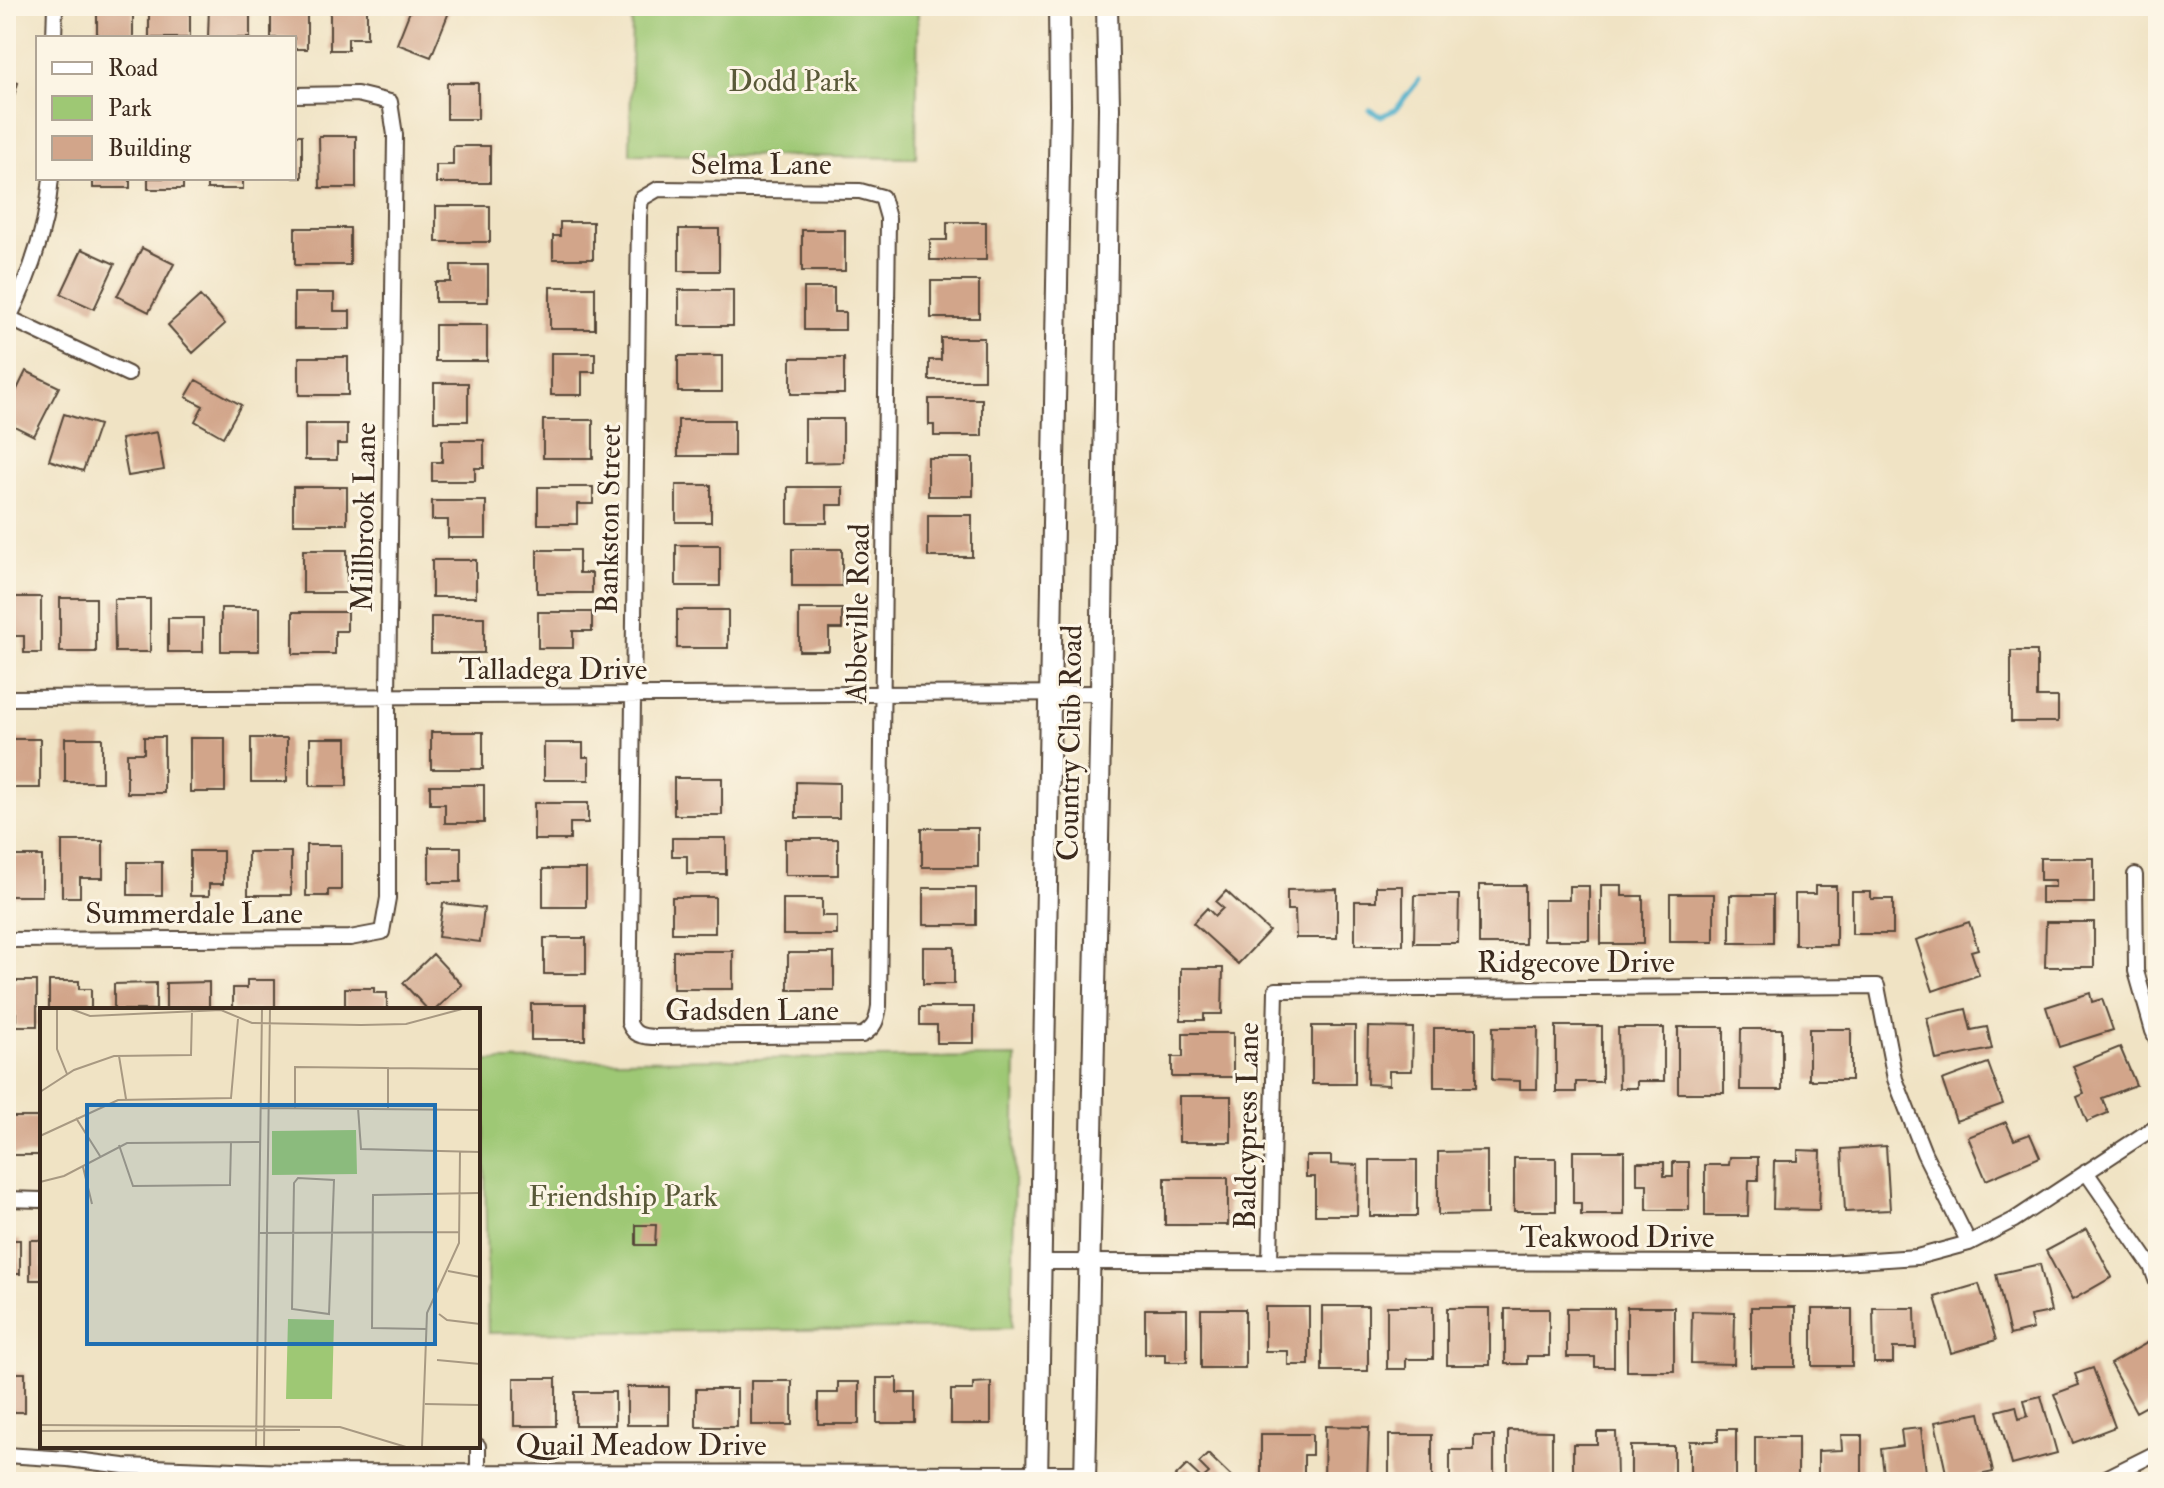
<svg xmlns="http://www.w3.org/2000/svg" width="2164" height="1488" font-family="'IM FELL Double Pica',serif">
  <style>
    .green { fill: #9ec874; stroke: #6c7949; stroke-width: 2 }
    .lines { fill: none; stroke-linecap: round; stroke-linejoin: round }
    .stream { stroke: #4bafca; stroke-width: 5 }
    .building { fill: #d2a58a }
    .street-casing { stroke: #564637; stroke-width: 18 }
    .secondary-casing { stroke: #564637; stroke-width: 24 }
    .street { stroke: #fff; stroke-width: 14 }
    .secondary { stroke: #fff; stroke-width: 20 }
    .labels { text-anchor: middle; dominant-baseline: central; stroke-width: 6; stroke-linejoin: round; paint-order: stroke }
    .park-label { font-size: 30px; fill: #595938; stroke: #fcf5e5 }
    .street-label { font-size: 30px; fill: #3b2a1e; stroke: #fcf5e5 }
    .inset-road { fill: none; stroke: #a89982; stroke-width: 2 }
    .view { fill: #1f6fb2; fill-opacity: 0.15; stroke: #1f6fb2; stroke-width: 4 }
    .inset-edge { fill: none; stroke: #3b2a1e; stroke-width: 4 }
  </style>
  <rect width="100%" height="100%" fill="#fcf5e5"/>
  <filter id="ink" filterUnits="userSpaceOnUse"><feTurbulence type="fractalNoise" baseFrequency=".0125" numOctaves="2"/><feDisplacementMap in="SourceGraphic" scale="16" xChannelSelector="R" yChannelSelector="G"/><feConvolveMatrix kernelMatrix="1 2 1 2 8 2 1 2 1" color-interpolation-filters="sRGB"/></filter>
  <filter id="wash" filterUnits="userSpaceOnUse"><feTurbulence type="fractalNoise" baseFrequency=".006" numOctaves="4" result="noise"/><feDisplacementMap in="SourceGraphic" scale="32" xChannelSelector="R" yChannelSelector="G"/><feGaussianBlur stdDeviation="1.8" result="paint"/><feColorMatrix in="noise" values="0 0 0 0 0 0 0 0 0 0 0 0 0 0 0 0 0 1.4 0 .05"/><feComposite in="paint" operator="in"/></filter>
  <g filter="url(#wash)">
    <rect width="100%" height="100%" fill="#f0e3c4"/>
    <path class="green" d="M632,6h286l-2,152 -286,-4z
      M1016,1057l-4,271 -524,5 -5,-272z"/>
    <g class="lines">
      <path class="stream" d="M1370,110l11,6 14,-6 24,-30"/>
    </g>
    <g id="blocks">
      <path class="building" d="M97,6h36v32h-36z
        M149,6h41v32h-41z
        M209,6h41v32h-42z
        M271,6h36v43h-13v-11h-23z
        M412,6l39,1 -20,50 -34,-13z
        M330,8h37v30h-19v12h-18z
        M6,79l12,4 -11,36h-1z
        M447,83h31v36h-31z
        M294,135h8v43h-8z
        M319,136h37v52h-36z
        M453,146h37v37h-54v-18h17z
        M93,178h37v10h-37z
        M148,178h35v11h-35z
        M207,178h36v11h-36z
        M436,206h54v36h-54z
        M560,222h33v37h-40v-23h7z
        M947,222h39v38h-56v-20h17z
        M295,228h55v37h-55z
        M679,229h40v42h-40z
        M802,230h43v41h-43z
        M142,248l32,16 -25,48 -32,-16z
        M82,249l33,15 -21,45 -33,-15z
        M451,265h37v37h-53v-20h16z
        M931,281h48v37h-48z
        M550,287h45v42h-45z
        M804,288h30v24h11v18h-41z
        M679,290h54v36h-54z
        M294,293h40v18h16v18h-56z
        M200,296l25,28 -32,29 -25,-28z
        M435,325h52v36h-52z
        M941,338h43v42h-55v-20h12z
        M551,353h44v19h-13v23h-31z
        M678,356h44v36h-44z
        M299,357h49v38h-49z
        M791,358h53v36h-53z
        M26,371l33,16 -25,49 -28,-14v-10z
        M196,380l45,25 -18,32 -28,-16 8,-15 -17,-9z
        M434,383h34v38h-34z
        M929,399h53v37h-48v-11h-5z
        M64,414l35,11 -16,46 -34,-11z
        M805,419h38v43l-38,1z
        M543,420h50v38h-50z
        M678,420h56v36h-56z
        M305,424h42v20h-10v16h-32z
        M157,432l7,38 -36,6 -7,-37z
        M442,440h42v28h-9v13h-43v-19h10z
        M928,458h45v38h-45z
        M676,485h35v37h-35z
        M293,487h54v37h-54z
        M538,487h55v17h-16v20h-39z
        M788,487h55v18h-16v18h-39z
        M432,501h54v37h-38v-18h-16z
        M928,515h44v42h-44z
        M676,545h44v41h-44z
        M792,549h50v37h-50z
        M303,550h44v43h-44z
        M537,550h42v23h13v20h-55z
        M432,560h44v37h-44z
        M6,597h35v56h-17v-17h-18z
        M60,598h36v54h-36z
        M114,599h36v53h-35z
        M221,608h38v43h-38z
        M799,609h43v20h-13v22h-30z
        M677,610h51v38h-51z
        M293,612h54v19h-12v23h-42z
        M538,612h54v19h-19v17h-35z
        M431,617h53v36h-53z
        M168,618h35v34h-35z
        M2011,651h26v46h21v25h-47z
        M431,732h52v37h-52z
        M144,737h20v56h-37v-40h17z
        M65,738h37v44h-37z
        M190,738h35v54h-35z
        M251,738h36v44h-36z
        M310,738h37v48h-37z
        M6,739h34v49h-34z
        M544,743h39v14h6v23h-45z
        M674,778h48v37h-48z
        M796,782l43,1v35h-43z
        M430,785h54v38h-39v-19h-15z
        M534,803h54v20h-18v17h-36z
        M922,828h56v39h-56z
        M672,838h54v36h-39v-18h-15z
        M785,839h53v36h-53z
        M62,841h41v37h-23v19h-18z
        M306,845h35v45h-13v6h-22z
        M429,847h32v35h-32z
        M190,851h33v33h-14v12h-19z
        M248,852h43v43h-43z
        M6,856h36v40h-36z
        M2040,858h54v45h-53v-16h14v-7h-15z
        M128,862h34v33h-34z
        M543,869h43v38h-43z
        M1479,885h46v59h-46z
        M1601,885h21v11h21v48h-42z
        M1376,886h27v59h-48v-44h21z
        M1569,886h20v54h-45v-40h25z
        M1815,886h21v59h-41v-51h20z
        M923,888h53v37h-53z
        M1337,889v49h-41l-1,-28h-8v-20z
        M1226,891l43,40 -31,33 -45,-41 14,-15 8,8 8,-8 -7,-6z
        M1852,892h19v7h22v35h-41z
        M1670,894h44v48h-44z
        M1415,895h44l-1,48h-44z
        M1730,895h43v48h-43z
        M672,897h43v36h-43z
        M783,899h39v17h15v19h-54z
        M443,903l41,5 -4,34 -42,-5z
        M1969,922l9,27 -7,2 8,24 -46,16 -17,-51z
        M2046,922h48v45h-49z
        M544,938h42v36h-42z
        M923,947h31v37h-31z
        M673,951h60v38h-60z
        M788,953h46v37h-46z
        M433,954l29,31 -27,25h-7l-25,-27z
        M1181,968h42l-1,46h-18v6h-23z
        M247,980h28v30h-42v-22h14z
        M6,981h31v45h-21v-13h-10z
        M49,981h30v8h12v21h-42z
        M209,982v28h-43v-27z
        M156,983v27h-42v-26z
        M345,988h29v5h13v17h-42z
        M2090,993l2,9 10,-3 11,31 -54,17 -13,-40z
        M531,1004h54v36h-54z
        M920,1007h54v36h-37v-18h-17z
        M1966,1009l5,21 16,-3 5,22 -56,11 -9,-42z
        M1312,1026h43v58h-43z
        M1556,1026h46v56h-26v10h-20z
        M1368,1027l45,1 -1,43h-23v14l-22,-1z
        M1493,1027h45l-1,62h-17v-8l-28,-1z
        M1678,1027h46v66h-46z
        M1434,1028h42v59h-42z
        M1618,1028h46v53h-27v7h-18z
        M1741,1029h41v61h-42z
        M1809,1029h42v51h-42z
        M1183,1033h50v44h-61v-20h11z
        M2120,1047l16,38 -34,13 6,15 -21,9 -10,-25 7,-3 -11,-28z
        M1988,1063l15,41 -47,17 -14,-41z
        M1179,1096h52v46h-52z
        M6,1117h35v38h-35z
        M2006,1122l8,18 16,-6 10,23 -54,23 -18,-43z
        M1886,1146l4,64 -45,2 -3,-63z
        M1798,1150l23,1 -2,59 -46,-1 1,-48h24z
        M1487,1151v63l-49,1v-63z
        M1573,1151h51v64h-43v-12h-8z
        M1306,1156h25v8l27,1 -1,50h-42v-38h-9z
        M1730,1157h28v23h-9l-1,36h-43v-51h24z
        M1514,1158h42v53h-42z
        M1370,1160h47v56h-47z
        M1637,1162h27v14h9v-14h16v48h-42v-26h-10z
        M1165,1178h63v47h-63z
        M636,1225h20l-1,20h-19z
        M2087,1229l25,48 -40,23 -26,-49z
        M6,1240h14v34h-14z
        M30,1240h12v40h-12z
        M2040,1264l11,48 -21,4 3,13 -23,6 -14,-61z
        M1979,1284l17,56 -45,13 -16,-56z
        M1322,1306h46v65h-46z
        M1387,1306h46v53h-27v10h-19z
        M1265,1307h44v58h-21v-14h-23z
        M1627,1307h47v64h-47z
        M1751,1307h44v60h-44z
        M1447,1308h43v57h-43z
        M1567,1308h47v59h-19v-10h-28z
        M1873,1308h42l1,40h-23v15h-19z
        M1145,1309h42v53h-22v-8h-20z
        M1201,1309h44v59h-44z
        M1505,1309h44v47h-22v8h-22z
        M1812,1309h40v57h-40z
        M1692,1311l43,1 -1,52 -43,-1z
        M2149,1342l9,17v41l-22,12 -26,-48z
        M2093,1368l22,59 -42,16 -19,-49 25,-9 -4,-11z
        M6,1373h19v39h-19z
        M514,1378h42v48h-42z
        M877,1378h20v15h19v30h-39z
        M751,1381h41v44h-41z
        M838,1382h21v42h-41v-31h20z
        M991,1382v42h-40v-34h22v-7z
        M627,1387h42v38h-42z
        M696,1389h41v38h-41z
        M575,1392h40v33h-40z
        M2041,1396l16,57 -45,12 -15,-54 19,-5 3,13 9,-3 -4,-16z
        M1980,1413l13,59 -45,10 -13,-60z
        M1325,1426l44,1 -2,55h-43z
        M1921,1428l6,54h-42l-4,-33 22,-3 -2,-16z
        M1718,1429h18v53h-46v-41h28z
        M1508,1430l44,1v51h-44z
        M1597,1432h19l1,50h-44v-38h24z
        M1261,1434h51v21h-8v27h-43z
        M1389,1435h43v47h-43z
        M1841,1435h21v47h-44v-31l24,-1z
        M1474,1436h20v46h-44v-32h24z
        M1755,1437h43v45h-43z
        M1631,1446h43v36h-43z
        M1208,1454l29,28h-67l17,-17 15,14 7,-6 -10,-10z"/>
    </g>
  </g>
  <g filter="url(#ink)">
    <use href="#blocks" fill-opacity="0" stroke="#564637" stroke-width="2"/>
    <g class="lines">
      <defs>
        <path id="street" d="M54,38l1,-32
          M658,189l202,2 22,6 6,21 -9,788c-2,14 -4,22 -17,29l-209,2c-12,-1 -19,-2 -24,-14l10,-807 2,-17z
          M9,318l119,56
          M6,324c23,-45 41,-96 45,-146
          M6,698l1095,-5
          M2135,875l1,96 17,60 5,11
          M6,940l344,-2 32,-6 6,-34v-202l7,-561 -5,-33 -33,-8 -63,1
          M2086,1172l65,94 7,19
          M6,1199l36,1
          M1040,1262l787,1 90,-6 52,-14 45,-23 144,-95
          M1270,1262l6,-272 601,-4 18,93 29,74 45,90
          M478,1446v25
          M6,1455l62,4 56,7 165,6 796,1
          M2098,1482l60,-30"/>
        <path id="secondary" d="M1037,1482l23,-1377 -1,-99
          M1085,1482l16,-789 8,-585 -2,-102"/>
      </defs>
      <use href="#street" class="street-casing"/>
      <use href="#secondary" class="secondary-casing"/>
      <use href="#street" class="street"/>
      <use href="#secondary" class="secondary"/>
    </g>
  </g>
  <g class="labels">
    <g class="park-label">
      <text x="793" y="81">Dodd Park</text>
      <text x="623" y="1196">Friendship Park</text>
    </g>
    <g class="street-label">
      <text x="761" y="164">Selma Lane</text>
      <text transform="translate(364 517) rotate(-89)">Millbrook Lane</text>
      <text transform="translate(609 519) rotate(-89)">Bankston Street</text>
      <text transform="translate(858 613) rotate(-89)">Abbeville Road</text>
      <text x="553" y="669">Talladega Drive</text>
      <text transform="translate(1070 743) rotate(-89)">Country Club Road</text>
      <text x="194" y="913">Summerdale Lane</text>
      <text x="1576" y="962">Ridgecove Drive</text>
      <text x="752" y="1010">Gadsden Lane</text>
      <text transform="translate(1247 1126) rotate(-89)">Baldcypress Lane</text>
      <text x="1617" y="1237">Teakwood Drive</text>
      <text x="641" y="1445">Quail Meadow Drive</text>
    </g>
  </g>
  <g transform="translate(40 1008)">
    <rect width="440" height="440" fill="#f0e3c4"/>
    <path d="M316,122l1,44 -85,1v-44zM248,311l46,1 -2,79h-46z" fill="#9ec874"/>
    <path class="inset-road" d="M17,1v40l10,25M31,1l19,7 131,-6 31,13 109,2 45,-1 56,-15M79,48l7,43M348,59v41M0,84l34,-22 40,-14 77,-1 1,-45M221,100l219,2M255,100v-41l185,2M318,100l3,41 119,3M36,110l24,38M0,128l78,-36 113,-2 7,-79M79,137l14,41 97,-1 1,-43M43,159l9,37M258,170l36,2 -5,134 -37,-5 2,-126zM0,174l24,-6 63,-33 133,-1M218,225l202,-1M408,263l32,6M399,306l8,6 33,4M386,321l-54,-1 1,-133 107,-2M397,352l43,4M385,396l55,1M0,417l300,2 66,20M0,423l260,-1M216,439l6,-438M224,439l6,-438M382,439l5,-134 32,-70 1,-91M397,439h43"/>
    <path class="view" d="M47,97h348v239h-348z"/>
    <rect width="440" height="440" class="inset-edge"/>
  </g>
  <rect width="2164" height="1488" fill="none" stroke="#fcf5e5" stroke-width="32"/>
  <rect x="36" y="36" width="260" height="144" fill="#fcf5e5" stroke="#afa495" stroke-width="2"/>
  <rect x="52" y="62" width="40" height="12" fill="#ffffff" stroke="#afa495" stroke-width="2"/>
  <text x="108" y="76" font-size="24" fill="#3b2a1e">Road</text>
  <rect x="52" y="96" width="40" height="24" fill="#9ec874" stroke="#afa495" stroke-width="2"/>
  <text x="108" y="116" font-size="24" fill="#3b2a1e">Park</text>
  <rect x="52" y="136" width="40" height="24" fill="#d2a58a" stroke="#afa495" stroke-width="2"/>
  <text x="108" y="156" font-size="24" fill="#3b2a1e">Building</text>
</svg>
